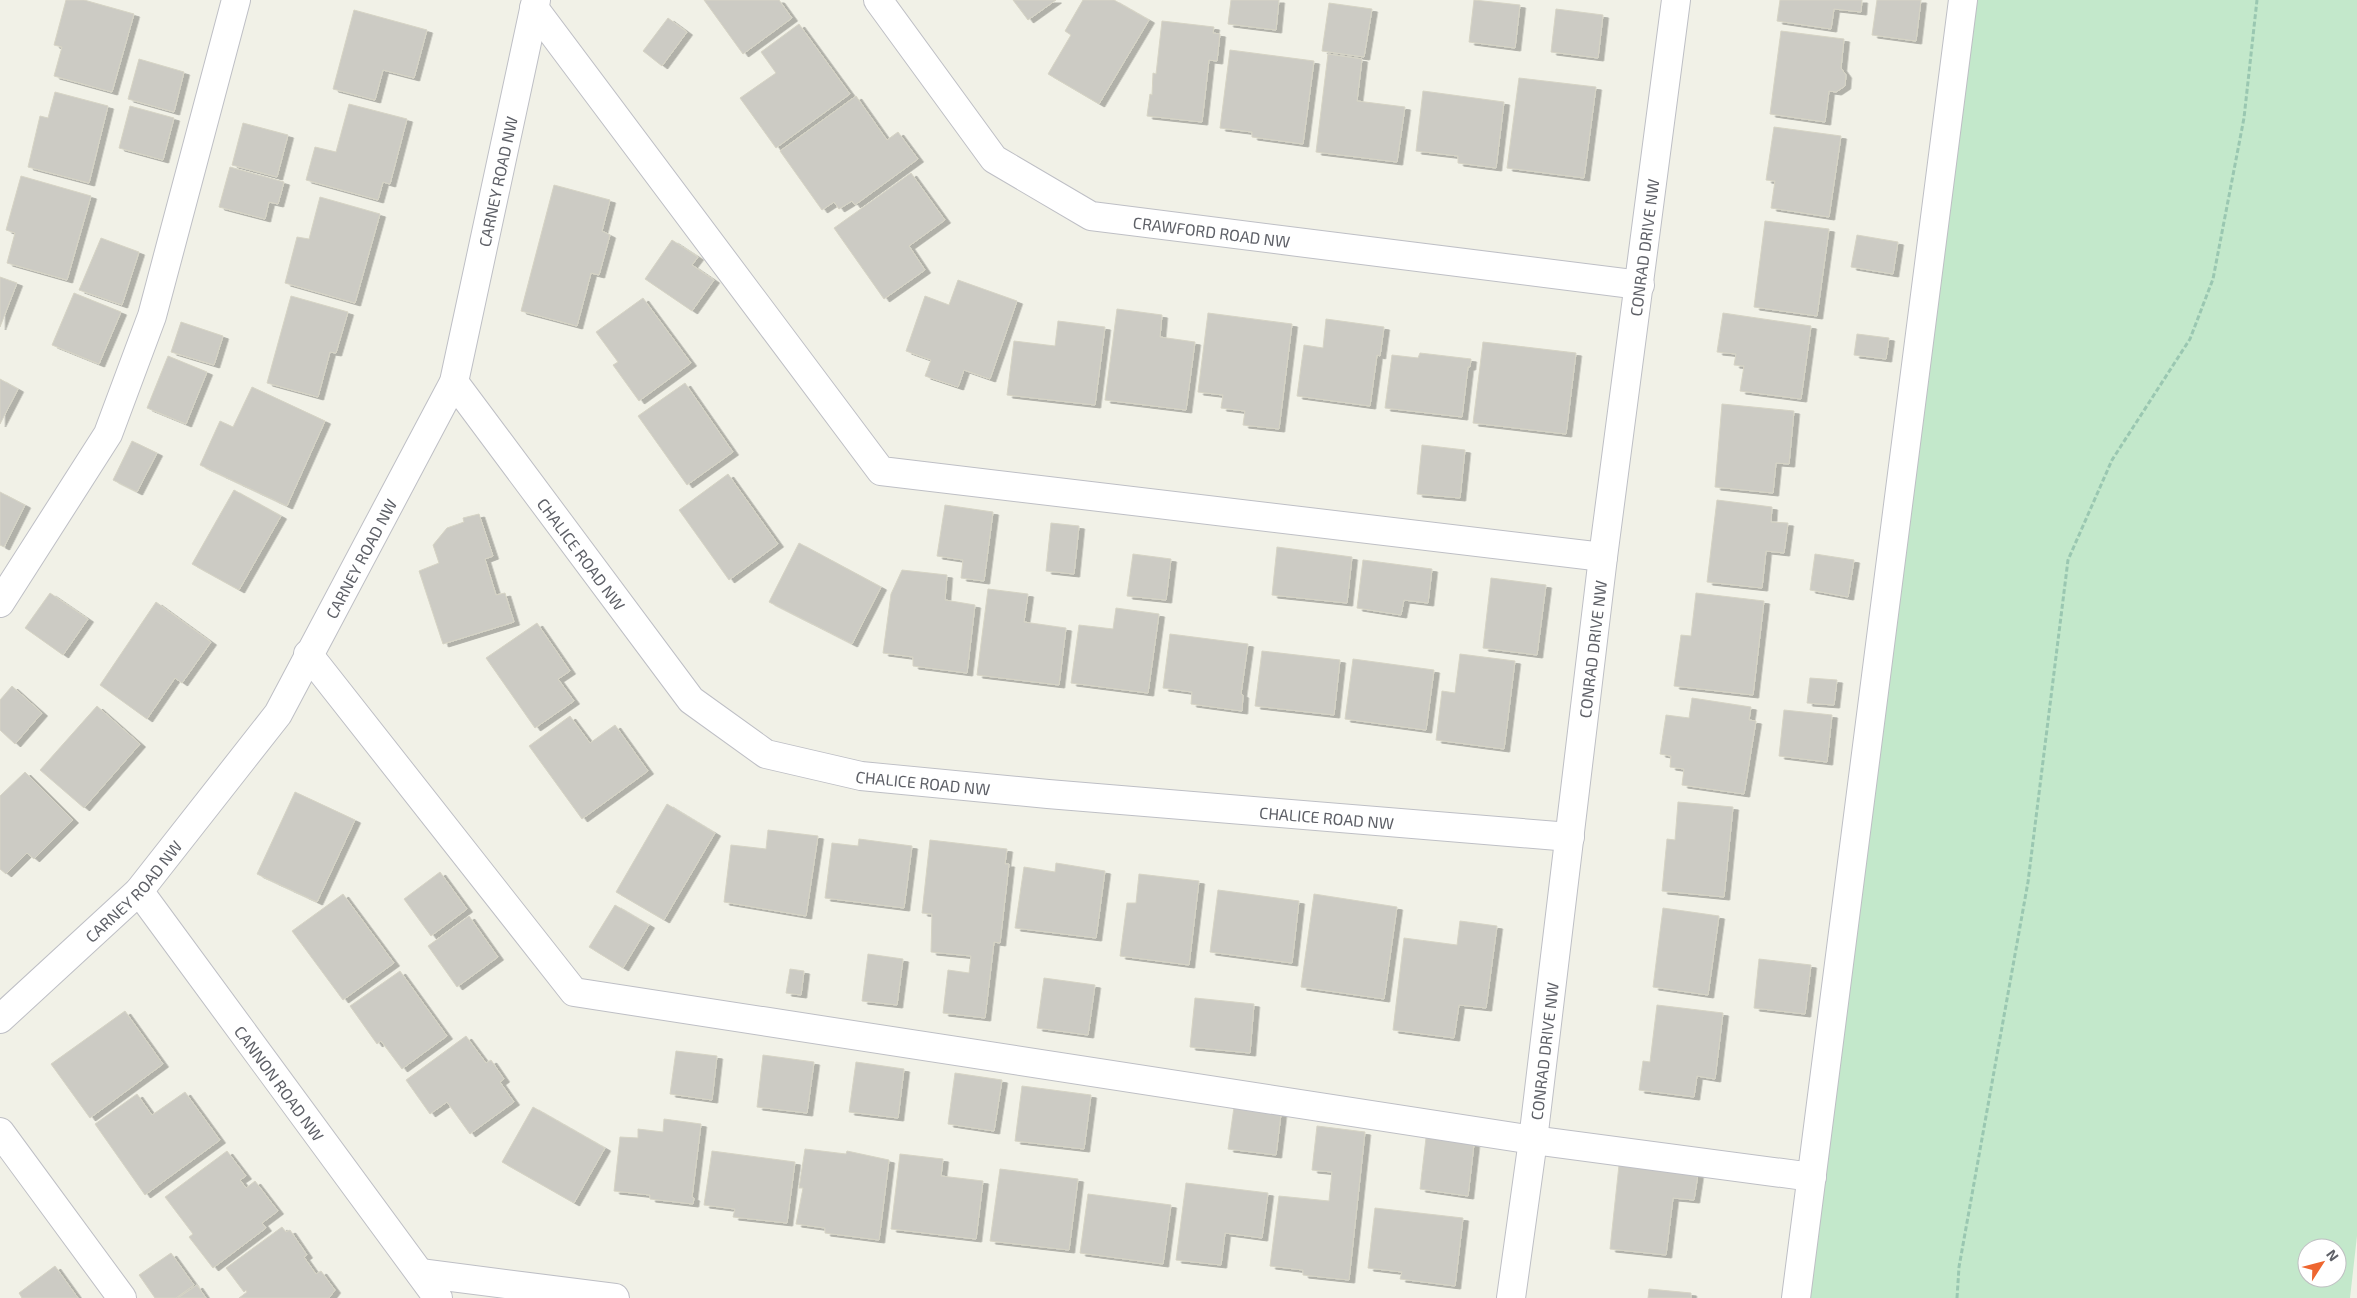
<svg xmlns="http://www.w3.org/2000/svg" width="2357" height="1298" font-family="'Exo 2',sans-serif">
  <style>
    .green { fill: #c3e8cb; fill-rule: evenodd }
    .building { fill: #cccbc4; stroke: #d6d4c5; filter: url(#shadow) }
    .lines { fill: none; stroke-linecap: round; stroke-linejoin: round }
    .minor-casing { stroke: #bebfc5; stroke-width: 30 }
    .path { stroke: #9ac7b1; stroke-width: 3; stroke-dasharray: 5 2.5; stroke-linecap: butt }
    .minor { stroke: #fff; stroke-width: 28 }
    .labels { text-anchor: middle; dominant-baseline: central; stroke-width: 4; stroke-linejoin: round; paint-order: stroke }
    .street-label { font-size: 16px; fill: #5e6067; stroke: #fff }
  </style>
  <defs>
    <filter id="shadow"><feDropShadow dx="5.5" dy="3" stdDeviation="0" flood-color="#0004"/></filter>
  </defs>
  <rect width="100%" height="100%" fill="#f1f1e7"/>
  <path class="green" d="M1973,0h384v1236l-7,62h-540zM2307,1248h30v30h-30z"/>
  <path class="building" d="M66,0h18l50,14 -22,78 -58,-16 8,-29 -8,-2z
    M704,0h75l13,18 -49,36z
    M1013,0h43l-28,20z
    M1083,0h31l35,20 -50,84 -51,-30 23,-39 -6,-4z
    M1231,0h48l-3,30 -48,-6z
    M1474,0l46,5 -5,43 -46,-6z
    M1780,0h82l-1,12 -27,-3 -3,20 -54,-8z
    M1877,0h44l-5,41 -44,-6z
    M1329,3l43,6 -8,48 -42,-6z
    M1556,9l47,6 -5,43 -47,-6z
    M354,10l73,20 -13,48 -31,-8 -8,30 -42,-11z
    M668,18l19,14 -25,34 -19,-15z
    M1162,21l52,6 -1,6 7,1 -3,27 -8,-1 -7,62 -55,-6 3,-22 2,1 1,-22 3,1z
    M799,24l51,70 -74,54 -36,-50 36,-25 -15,-21z
    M1781,31l63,8 -3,29 5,7 -1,11 -9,6 -7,-1 -4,31 -55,-8z
    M1230,50l84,11 -11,83 -51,-7v-5l-32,-4z
    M1328,54l34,5 -5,42 48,6 -8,55 -81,-10z
    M139,59l45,13 -10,40 -46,-13z
    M1519,78l77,9 -12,91 -77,-10z
    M1423,91l81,11 -8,66 -38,-5v-7l-42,-5z
    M55,92l53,14 -19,77 -61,-16 12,-51 8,2z
    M856,96l31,44 11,-8 20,27 -63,46 -3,-4 -13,8 -5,-7 -12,8 -42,-59z
    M349,104l58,15 -17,65 -7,-2 -5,18 -72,-20 9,-33 21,5z
    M130,106l44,12 -11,42 -44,-12z
    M243,123l45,12 -11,42 -45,-12z
    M1774,127l67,9 -12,81 -58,-9 4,-27 -9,-1z
    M230,167l54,15 -6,22 -9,-2 -4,17 -46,-12z
    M911,173l34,47 -36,26 16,24 -41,29 -50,-71z
    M21,176l70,20 -24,84 -60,-17 8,-30 -9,-3z
    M554,185l56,15 -8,31 8,4 -11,40 -8,-2 -14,53 -56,-15z
    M320,197l60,17 -25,89 -70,-20 12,-46 12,2z
    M1765,221l64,8 -12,87 -63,-9z
    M1857,235l41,7 -5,32 -42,-7z
    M101,238l38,14 -17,53 -43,-15z
    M672,240l26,17 -6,8 22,15 -22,31 -47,-32z
    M0,277l17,6 -17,44z
    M958,280l59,21 -27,78 -26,-9 -6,17 -33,-11 6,-16 -25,-9 19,-55 24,9z
    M74,293l47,19 -22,52 -47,-19z
    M291,296l57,16 -12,41 -6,-1 -12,45 -51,-14z
    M643,298l48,65 -52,38 -26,-36 5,-3 -22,-30z
    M1117,309l45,6 -2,22 35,5 -9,68 -81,-10z
    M1208,313l84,11 -13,105 -36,-4 2,-14 -24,-3 2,-13 -25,-3z
    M1723,313l88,13 -10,73 -61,-8 4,-25 -10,-1 2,-11 -19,-2z
    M1326,319l58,8 -4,29 -3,-1 -7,51 -73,-10 7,-51 19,3z
    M1058,321l47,6 -10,78 -88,-10 7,-54 41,5z
    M181,322l42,14 -9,29 -43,-13z
    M1857,334l32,4 -3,21 -32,-4z
    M1483,342l93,11 -10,81 -93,-11z
    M1420,353l51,6 -1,8h-2l-6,50 -77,-9 7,-53 26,3z
    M168,356l39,16 -21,52 -39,-16z
    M0,379l18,10 -18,35z
    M685,383l48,69 -46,33 -49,-69z
    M252,387l73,34 -38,85 -87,-41 20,-44 13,6z
    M1722,404l72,7 -5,53 -13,-1 -3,30 -58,-6z
    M132,441l25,12 -20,39 -24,-12z
    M1422,445l43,5 -5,48 -43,-4z
    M728,474l50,70 -49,36 -50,-70z
    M234,490l47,26 -42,74 -47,-26z
    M0,492l25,13 -21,42 -4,-2z
    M1717,500l55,7 -1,15 17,1 -4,30 -18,-2 -4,37 -55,-6z
    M945,505l48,7 -9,69 -23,-3 2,-18 -26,-4z
    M479,514l14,42 -8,3 11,36 9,-2 9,29 -71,22 -24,-73 20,-8 -6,-18 14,-17 17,-6 -1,-4z
    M1051,523l28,3 -5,48 -28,-3z
    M799,543l82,44 -29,57 -83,-42z
    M1277,547l75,10 -5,46 -75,-8z
    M1133,554l38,5 -5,41 -39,-4z
    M1815,554l39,6 -6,37 -38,-7z
    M1363,560l69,9 -4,34 -24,-3 -3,15 -44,-7z
    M902,570l45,5 -2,25 30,5 -8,68 -54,-7v-9l-30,-4 8,-59z
    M1491,578l55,7 -9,70 -54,-7z
    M988,589l40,5 -4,28 42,6 -7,57 -82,-10z
    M50,593l38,26 -25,36 -38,-27z
    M1696,593l68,8 -11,94 -79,-9 7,-51 10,1z
    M156,602l55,40 -29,41 -7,-5 -28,41 -47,-34z
    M1116,608l43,6 -11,79 -77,-10 8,-58 34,4z
    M537,623l33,48 -12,8 16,22 -39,27 -49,-70z
    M1170,634l78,10 -7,50 2,1 -1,16 -51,-7 1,-12 -29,-4z
    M1262,651l78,9 -6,55 -79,-9z
    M1460,654l55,7 -11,88 -68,-9 6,-49 13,2z
    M1353,659l81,11 -8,60 -81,-11z
    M1810,678l27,2 -3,25 -27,-2z
    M12,686l30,27 -27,31 -15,-14v-30z
    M1692,698l59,9 -2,13 7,1 -12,73 -62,-9 2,-16 -14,-2 1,-11 -11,-2 6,-39 23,3z
    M97,706l43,38 -56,64 -44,-38z
    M1784,710l48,5 -5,47 -48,-6z
    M570,716l20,27 25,-18 33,46 -66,48 -53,-73z
    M25,772l48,48 -39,39 -7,-6 -21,21 -6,-5v-73z
    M295,792l60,28 -38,82 -60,-28z
    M1678,802l55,5 -9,90 -62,-6 5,-52 8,1z
    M667,804l48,29 -51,87 -48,-28z
    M768,830l50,6 -12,80 -82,-14 7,-57 35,4z
    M859,839l53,7 -8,62 -79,-10 7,-55 26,3z
    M930,840l77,9 -2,15h4l-9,79 -6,-1 -9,76 -42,-5 5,-43 21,3 2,-17 -40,-4 1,-38 -10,-1z
    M1056,863l49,8 -9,67 -81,-10 9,-61 31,5z
    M440,872l27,37 -36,27 -27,-37z
    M1139,874l60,7 -10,84 -69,-9 7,-53h9z
    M1218,890l81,11 -7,62 -82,-11z
    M343,894l51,69 -51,37 -51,-69z
    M1314,894l83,13 -13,92 -83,-12z
    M615,905l34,20 -26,43 -34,-21z
    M1663,908l56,8 -11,79 -55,-8z
    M469,916l29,41 -41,30 -29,-41z
    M1460,921l37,5 -11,82 -27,-3 -5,33 -61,-8 11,-92 53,7z
    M868,954l35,5 -6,46 -35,-4z
    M1759,959l52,6 -6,49 -51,-6z
    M790,969l14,2 -3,24 -15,-2z
    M400,971l47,65 -45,33 -21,-28 -4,3 -27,-38z
    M1044,978l51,7 -7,50 -51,-7z
    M1195,998l59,6 -4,49 -60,-6z
    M1657,1005l66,8 -8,66 -18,-3 -3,21 -55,-7 4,-29 7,1z
    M125,1011l38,53 -73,54 -39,-54z
    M466,1036l20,27 5,-3 13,19 -4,3 14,20 -44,32 -23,-32 -17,12 -24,-34z
    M676,1051l41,5 -5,44 -42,-6z
    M763,1055l51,7 -7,51 -50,-6z
    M856,1062l48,7 -6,49 -49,-6z
    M955,1073l47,7 -8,51 -46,-7z
    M1022,1086l69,9 -7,54 -69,-8z
    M185,1092l35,48 -75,55 -50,-71 42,-30 15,21z
    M533,1107l72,41 -31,55 -72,-41z
    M1234,1107l47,7 -5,41 -48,-6z
    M664,1119l37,5 -9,73 2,1 -1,6 -43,-5v-4l-36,-4 6,-54 18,1v-9l25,3z
    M1317,1126l48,6 -16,148 -46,-5v-5l-33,-4 9,-70 50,5 3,-29 -20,-2z
    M1426,1138l48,6 -6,52 -48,-7z
    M805,1149l41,5 1,-3 42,9 -10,80 -54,-7v-5l-29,-4 7,-36h-4z
    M227,1151l19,25 -6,4 6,8 9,-7 23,30 -16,12 4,5 -53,40 -24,-31 4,-3 -28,-37z
    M712,1151l83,11 -8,61 -54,-6 2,-8 -31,-4z
    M900,1154l43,5 -2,17 42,5 -7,58 -85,-10z
    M1619,1165l79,9 -4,26 -21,-2 -7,57 -56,-6z
    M1000,1169l78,10 -9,71 -79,-9z
    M1186,1183l82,10 -6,45 -37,-5 -4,32 -45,-5z
    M1088,1194l83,11 -8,59 -83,-11z
    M1375,1208l88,10 -8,68 -55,-7 2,-7 -34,-4z
    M282,1227l4,5 4,-2 17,25 -3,2 12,17 5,-3 14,19 -6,8h-90l8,-6 -1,-2 -2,2 -18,-24z
    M171,1253l23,32 -18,13h-21l-16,-23z
    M55,1266l23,32h-56l-3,-5z
    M197,1285l9,13h-28z
    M1649,1289l42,4v5h-43z"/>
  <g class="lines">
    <defs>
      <g id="minor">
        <path id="s1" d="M878,0l116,159 97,57 549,69"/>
        <path d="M534,8l347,463 722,86"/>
        <path id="s2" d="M454,382l237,318 75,54 95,22 187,18 522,43"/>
        <path d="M0,603l108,-169 44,-118 84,-316"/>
        <path d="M308,654l266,338 959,148 279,37"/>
        <path id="s3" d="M139,891l299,407"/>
        <path id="s4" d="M0,1019l139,-128 139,-177 176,-332 82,-382"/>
        <path d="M0,1132l122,166"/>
        <path d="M420,1273l195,25"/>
        <path id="s5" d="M1511,1298l22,-158 70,-583 73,-557"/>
        <path d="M1796,1298l167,-1298"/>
      </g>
    </defs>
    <use href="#minor" class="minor-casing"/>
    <path class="path" d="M1957,1298l2,-31 69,-385 40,-322 44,-100 78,-121 23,-60 31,-161 13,-118"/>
    <use href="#minor" class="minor"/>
  </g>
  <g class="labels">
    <g class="street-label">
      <text stroke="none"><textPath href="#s4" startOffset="995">CARNEY ROAD NW</textPath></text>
      <text stroke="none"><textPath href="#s1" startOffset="431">CRAWFORD ROAD NW</textPath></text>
      <text stroke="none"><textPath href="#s5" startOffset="1059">CONRAD DRIVE NW</textPath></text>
      <text stroke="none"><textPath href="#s2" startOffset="214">CHALICE ROAD NW</textPath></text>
      <text stroke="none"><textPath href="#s4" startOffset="590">CARNEY ROAD NW</textPath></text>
      <text stroke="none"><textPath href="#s5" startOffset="654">CONRAD DRIVE NW</textPath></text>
      <text stroke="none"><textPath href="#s2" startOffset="649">CHALICE ROAD NW</textPath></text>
      <text stroke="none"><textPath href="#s2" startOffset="1054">CHALICE ROAD NW</textPath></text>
      <text stroke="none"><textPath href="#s4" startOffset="185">CARNEY ROAD NW</textPath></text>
      <text stroke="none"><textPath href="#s5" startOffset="249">CONRAD DRIVE NW</textPath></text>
      <text stroke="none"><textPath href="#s3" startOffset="238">CANNON ROAD NW</textPath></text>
    </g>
  </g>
  <g transform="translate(2322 1263) rotate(54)"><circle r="24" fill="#ffffff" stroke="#bfbfc2"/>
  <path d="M0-4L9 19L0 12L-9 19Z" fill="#ee6630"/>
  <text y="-8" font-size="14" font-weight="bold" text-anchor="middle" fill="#5e6067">N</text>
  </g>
</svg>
